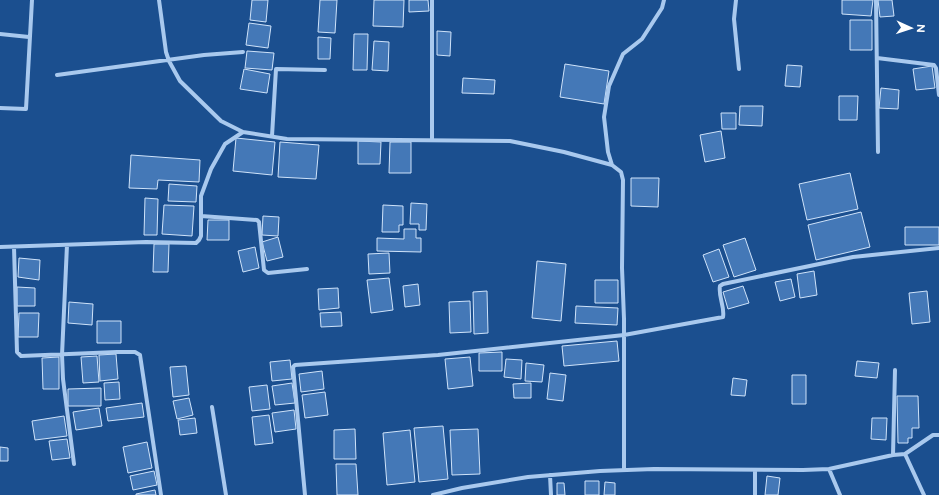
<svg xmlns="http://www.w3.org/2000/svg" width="939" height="495" font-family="Figtree,sans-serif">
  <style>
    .building { fill: #4478b7; stroke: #cfe3fa }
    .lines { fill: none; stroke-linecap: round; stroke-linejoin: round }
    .street { stroke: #a9c9ee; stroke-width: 4 }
  </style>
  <rect width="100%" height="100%" fill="#1b4f8f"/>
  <path class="building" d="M252,0h16l-2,22 -16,-2z
    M320,0h17l-2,33 -17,-1z
    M374,0h30l-1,27 -30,-1z
    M409,0h19l1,11 -20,1z
    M842,0h31l-2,16 -29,-2z
    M878,0h14l2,16 -14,1z
    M850,20h22v30h-22z
    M249,23l22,3 -3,22 -22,-3z
    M437,31l14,1 -1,24 -13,-1z
    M354,34h14l-1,36h-14z
    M318,37l13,1 -1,21h-12z
    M374,41l15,1 -1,29 -16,-1z
    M247,51l27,2 -2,17 -27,-2z
    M565,64l44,7 -5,33 -44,-7z
    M787,65l15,1 -2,21 -15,-1z
    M932,66l3,22 -19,2 -3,-21z
    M244,69l26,5 -3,19 -27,-4z
    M463,78l32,2 -1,14 -32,-1z
    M881,88l18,2 -1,19 -19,-1z
    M839,96h19l-1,24h-18z
    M740,106h23l-1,20 -23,-1z
    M721,113h15v16h-14z
    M721,131l4,27 -20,4 -5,-27z
    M236,138l39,4 -3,33 -39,-4z
    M358,141l23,1 -1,22h-22z
    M280,142l39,3 -3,34 -38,-2z
    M390,142h21v31h-22z
    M131,155l69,5 -1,22 -41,-2 -1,9 -28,-1z
    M850,173l8,36 -51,11 -8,-36z
    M631,178h28l-1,29 -27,-1z
    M169,184l28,2 -1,16 -28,-1z
    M145,198l13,1 -1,36h-13z
    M411,203l16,1 -1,26h-7v-6h-9z
    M164,205l30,1 -2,30 -30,-2z
    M383,205l20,1v19h-4v7h-17z
    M861,212l9,35 -54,13 -8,-35z
    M263,216l16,1 -1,19 -16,-1z
    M208,220h21v20h-22z
    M905,227h34v18h-34z
    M404,229h12v9h5v14l-44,-1v-13l27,1z
    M278,237l5,20 -16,4 -5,-19z
    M745,238l11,32 -22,7 -11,-32z
    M154,244h15l-1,28h-15z
    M255,247l4,21 -16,4 -5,-21z
    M719,249l10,28 -16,5 -10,-27z
    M389,253l1,20 -21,1 -1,-20z
    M19,258l21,2 -1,20 -21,-3z
    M537,261l29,3 -5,57 -29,-3z
    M814,271l3,24 -17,3 -3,-24z
    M389,278l4,32 -22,3 -4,-33z
    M791,279l4,18 -15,4 -5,-19z
    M595,280h23v23h-23z
    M418,284l2,21 -15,2 -2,-21z
    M743,286l6,17 -21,6 -5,-17z
    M17,287l18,1v18h-18z
    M338,288l1,20 -20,2 -1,-21z
    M487,291l1,42 -14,1 -1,-42z
    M927,291l3,31 -18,2 -3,-31z
    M470,301l1,31 -21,1 -1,-31z
    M69,302l24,2 -1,21 -24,-2z
    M576,306l42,2 -1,17 -42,-2z
    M341,312l1,14 -21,1 -1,-14z
    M19,313h20l-1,24h-20z
    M97,321h24v22h-24z
    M617,341l2,20 -55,5 -2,-20z
    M502,352v19h-23v-18z
    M116,354l2,25 -18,2 -1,-26z
    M97,356l2,26 -16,1 -2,-26z
    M59,357v32h-16l-1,-31z
    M470,357l3,29 -25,3 -3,-30z
    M506,359l16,1 -1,19 -17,-2z
    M290,360l2,19 -20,2 -2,-19z
    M857,361l22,2 -2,15 -22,-2z
    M526,363l18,2 -2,17 -17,-1z
    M186,366l3,29 -16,2 -3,-30z
    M322,371l2,18 -23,3 -2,-18z
    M550,373l16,2 -3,26 -16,-2z
    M792,375h14v29h-14z
    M733,378l14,2 -2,16 -14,-1z
    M119,382l1,17 -15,1 -1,-17z
    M292,383l3,20 -20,2 -3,-19z
    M531,383v15h-17l-1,-14z
    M267,385l3,24 -18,2 -3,-24z
    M101,388v18h-33v-17z
    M325,392l3,23 -23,3 -3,-23z
    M897,396h21l1,32h-7v10h-4v5h-10z
    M189,398l4,17 -16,4 -4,-18z
    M142,403l2,14 -36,4 -2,-13z
    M99,408l3,18 -26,4 -3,-18z
    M294,410l2,19 -21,3 -3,-19z
    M269,415l4,28 -18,2 -3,-28z
    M64,416l3,20 -32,4 -3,-19z
    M195,418l2,15 -17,2 -2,-15z
    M872,418h15l-1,22 -15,-1z
    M443,426l5,53 -29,3 -5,-54z
    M355,429l1,30h-22v-29z
    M478,429l2,45 -28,1 -2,-45z
    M410,430l5,52 -28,3 -4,-52z
    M67,439l3,19 -18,2 -3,-19z
    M147,442l5,26 -24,5 -5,-26z
    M0,447l8,1v13h-8z
    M336,464h20l2,31h-21z
    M154,471l3,14 -24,5 -3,-14z
    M767,476l13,2 -2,17h-13z
    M585,481h14v14h-14z
    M605,482l10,1v12h-11z
    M557,483h7l1,12h-8z
    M155,490l1,5h-20v-1z"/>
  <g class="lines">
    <path class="street" d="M159,0l7,52 3,9 11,20 41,40 22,11 44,7 223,2 54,11 48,13
      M432,0v140
      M736,0l-2,19 5,50
      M876,0l2,152
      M0,34l29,3
      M877,58l57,7 2,3 3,27
      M57,75l147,-20 39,-3
      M0,108l26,1 6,-109
      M272,136l4,-67 49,1
      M201,216l56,4 2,2 5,48 4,3 39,-4
      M67,245l-5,110 1,24 11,85
      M0,247l146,-5 50,1 3,-3 2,-4v-40l10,-27 14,-25 18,-12
      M14,247l3,105 4,4 96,-4h18l5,3 21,140
      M212,407l14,88
      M905,454l19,41
      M893,455l2,-85
      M829,469l11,26
      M624,470v-151l-2,-51 1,-88 -2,-8 -9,-7 -4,-13 -4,-35 5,-31 14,-32 19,-15 20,-31 2,-8
      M550,475l1,20
      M305,495l-12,-128 2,-2 143,-10 186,-20 99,-18c2,-10 -5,-21 -3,-31l3,-2 130,-27 86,-9
      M433,495l29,-7 66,-11 72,-6 54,-2 149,1 26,-1 64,-14 12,-1 28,-19h6
      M755,495v-25"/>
  </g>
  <g transform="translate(911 28) rotate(93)" stroke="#1b4f8f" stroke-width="3" paint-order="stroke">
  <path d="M0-3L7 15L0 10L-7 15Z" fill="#ffffff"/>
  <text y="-6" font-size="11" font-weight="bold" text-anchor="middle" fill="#ffffff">N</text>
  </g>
</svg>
